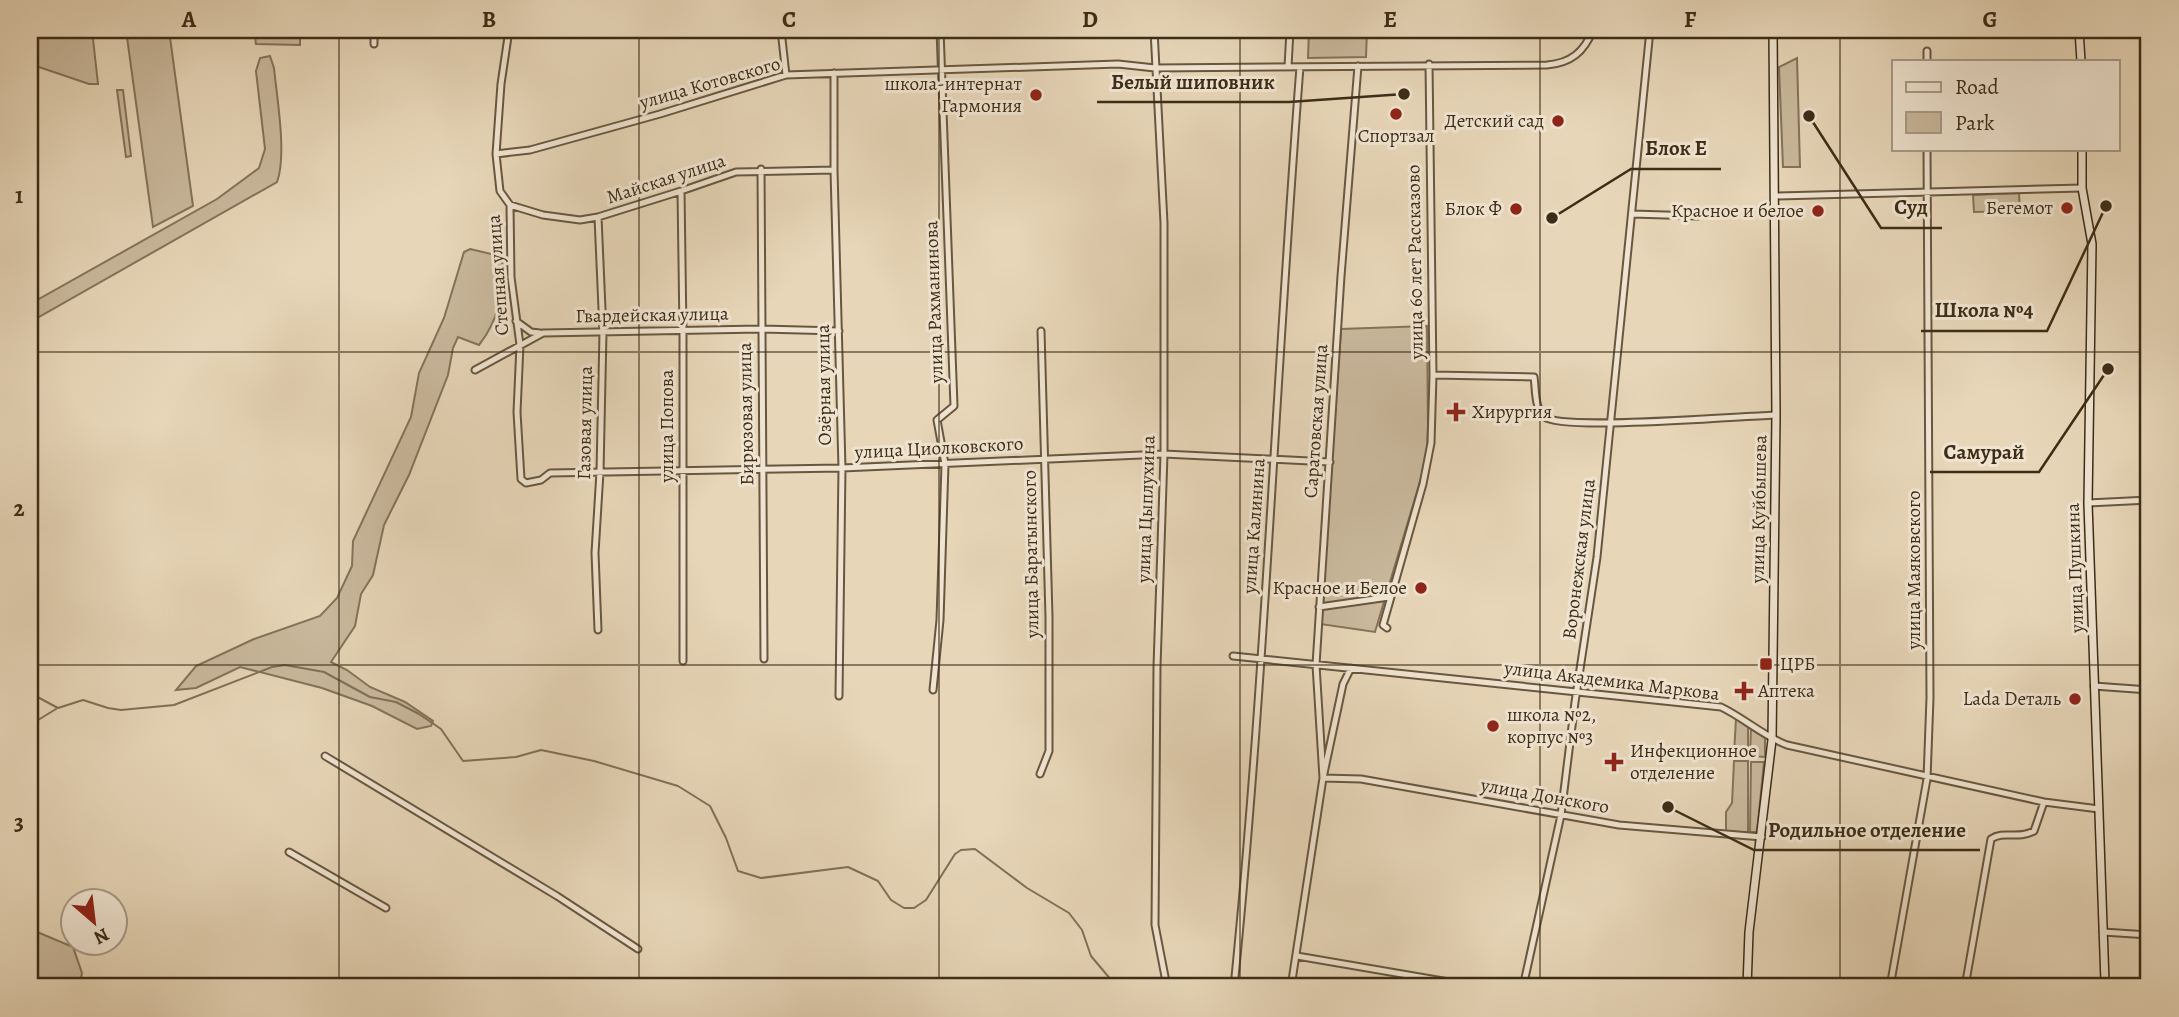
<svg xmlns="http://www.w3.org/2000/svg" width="2179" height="1017" font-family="Alegreya,serif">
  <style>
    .green { fill: #cab99d; stroke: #84735a; stroke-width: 2 }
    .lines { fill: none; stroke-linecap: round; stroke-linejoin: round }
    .stream { stroke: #807057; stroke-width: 2 }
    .street-casing { stroke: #68573f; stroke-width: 9 }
    .secondary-casing { stroke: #3d2d17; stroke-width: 10 }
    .street { stroke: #efe4d1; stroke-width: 5 }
    .secondary { stroke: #efe4d1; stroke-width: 7 }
    .grid { fill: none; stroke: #3d2d17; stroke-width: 2; stroke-opacity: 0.55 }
    .poi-dot { fill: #8f2418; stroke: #efe4d1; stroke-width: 2.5 }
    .labels { text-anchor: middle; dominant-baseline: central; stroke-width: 6; stroke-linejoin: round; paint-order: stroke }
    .street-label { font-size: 19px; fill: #3d2d17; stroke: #efe4d1 }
    .poi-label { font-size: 19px; fill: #3d2d17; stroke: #efe4d1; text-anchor: end }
    .leader { fill: none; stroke: #3d2d17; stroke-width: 2.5 }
    .callout-dot { fill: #3d2d17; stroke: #efe4d1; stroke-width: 2.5 }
    .callout-label { font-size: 21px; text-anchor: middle; font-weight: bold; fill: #3d2d17; stroke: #efe4d1; stroke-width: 6; stroke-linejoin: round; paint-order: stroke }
    .neatline { fill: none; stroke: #3d2d17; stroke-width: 2.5 }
    .grid-label { font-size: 23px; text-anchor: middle; font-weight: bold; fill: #3d2d17 }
  </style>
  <rect width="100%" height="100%" fill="#e7d6b8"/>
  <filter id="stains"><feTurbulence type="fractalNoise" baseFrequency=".00286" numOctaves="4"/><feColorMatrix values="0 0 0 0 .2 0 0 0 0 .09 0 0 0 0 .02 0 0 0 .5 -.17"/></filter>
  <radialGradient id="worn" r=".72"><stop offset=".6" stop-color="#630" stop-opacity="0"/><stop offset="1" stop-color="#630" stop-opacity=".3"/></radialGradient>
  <path class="green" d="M30,30h62l6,54h-9l-59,-20z
    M126,30h43l24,176 -40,21z
    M254,30h46v15l-44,-1z
    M1309,30h58l-1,27 -58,1z
    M270,56l4,12c3,30 13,88 3,114l-247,140v-18l187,-105 42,-31 6,-19 -9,-78 4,-13z
    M1797,58l3,109h-17l-4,-100z
    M117,90h6l8,66 -5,1z
    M2019,193l1,18 -46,1 -1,-17z
    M470,249l30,7c11,25 -4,68 -21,89l-21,-8 -5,11 -5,27 -39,100 -25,50 -11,50 -12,19 -6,32 -24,36 16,8 23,17 35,15 28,19 -2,5 -14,3 -45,-23 -50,-18 -82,-21 -44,21 -20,2 20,-24 58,-27 66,-23 17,-18 15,-32 1,-25 58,-124 8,-44 25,-55 20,-66z
    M1427,326l1,101 -1,24 -5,24 -47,157 -55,-8 21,-295z
    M1736,718l12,8v30l-14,-1z
    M1751,727l14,11v19l-15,-1z
    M1734,761h14v72l-22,-2v-19l6,-9z
    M1751,762h13l-7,70h-7z
    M30,929l43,18 9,26 -3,14h-49z"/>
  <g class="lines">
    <path class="stream" d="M30,693l28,15 25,-8 25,8 13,2 53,-5 98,-38 13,-2 39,7 46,25 26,5 23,12 22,15 22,32 53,-4 25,-7 53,11 84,25 32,20 16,32 12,33 23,7 87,-11 30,14 13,19 13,8h10l12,-8 29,-46 6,-4 14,-1 52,39 42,25 13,17 9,26 26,31
      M30,725l26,-16"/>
    <defs>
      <path id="street" d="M509,30l-8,54 -5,70 4,37 10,14 1,72 9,68 -3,67 4,67 5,4 15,-3 9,-7 292,-5 322,-14 166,8
        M781,30l5,45
        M1154,30l10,193v231l-7,213 -2,258 12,62
        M374,44v-14
        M1927,51v10
        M1288,67l2,-37
        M834,73v97l8,298 -3,228
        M496,154l34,-4 130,-36 126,-39 332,-11 37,4 392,-3c24,-2 37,-13 46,-35
        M761,169l3,490
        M681,191l2,141v329
        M1775,196l307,-8
        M510,205l33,10 37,5 18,-3 83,-26 55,-19 98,-2
        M1632,214l66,2
        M598,217l5,115 -3,140 -5,81 3,77
        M516,321l15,11 9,1
        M475,370l68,-37 217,-4 79,2
        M1433,375l101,2c2,13 0,31 11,40 16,14 198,-1 231,-2
        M2088,503l61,-3
        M1319,607l70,-10
        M1387,628l-4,-3 40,-141 8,-41 2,-68 -4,-311
        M1233,656l488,51c23,11 42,29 66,38l257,57 55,7
        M2094,686l55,4
        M933,690l7,-70 5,-156 -8,-44 17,-14 -14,-376
        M325,756l232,140 81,53
        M1040,774l9,-23v-134l-8,-286
        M1323,778l-7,-113 25,-389 17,-210
        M1323,778l38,1 258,46 143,12
        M289,852l97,56
        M2103,932l46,3
        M1297,956l181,31
        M208,984l8,3
        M1234,987c31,-306 42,-614 66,-920
        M1291,987l32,-209 20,-94 8,-16
        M1523,987l38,-172 14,-113 22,-145 53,-527
        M1890,987l37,-208 3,-81 -3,-549
        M1965,987l26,-148c13,-9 26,1 43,-8l10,-29"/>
      <path id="secondary" d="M2079,30l2,31
        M2082,149v39l10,56 -4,259 17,479 2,5
        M1747,987l2,-55 23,-192 4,-325 -3,-385"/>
    </defs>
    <use href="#street" class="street-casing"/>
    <use href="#secondary" class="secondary-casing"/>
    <use href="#street" class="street"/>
    <use href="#secondary" class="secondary"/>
  </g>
  <path class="grid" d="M339,30v957M639,30v957M939,30v957M1240,30v957M1540,30v957M1840,30v957M30,352h2119M30,665h2119"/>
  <g class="poi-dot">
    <circle cx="1036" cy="95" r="7"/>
    <circle cx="1396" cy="114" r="7"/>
    <circle cx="1558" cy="121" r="7"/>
    <circle cx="2067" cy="208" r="7"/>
    <circle cx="1516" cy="209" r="7"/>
    <circle cx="1818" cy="211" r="7"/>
    <path d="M1452.5 401.5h7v7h7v7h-7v7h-7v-7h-7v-7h7z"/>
    <circle cx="1421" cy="588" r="7"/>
    <rect x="1759" y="657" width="14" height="14" rx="3.5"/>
    <path d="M1740.5 680.5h7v7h7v7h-7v7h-7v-7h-7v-7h7z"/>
    <circle cx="2075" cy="699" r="7"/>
    <circle cx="1493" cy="726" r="7"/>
    <path d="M1610.5 751.5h7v7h7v7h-7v7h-7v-7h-7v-7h7z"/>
  </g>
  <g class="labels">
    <g class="street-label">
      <text transform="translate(710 83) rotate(-16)">улица Котовского</text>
      <text transform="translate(666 179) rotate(-18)">Майская улица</text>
      <text transform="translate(1415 262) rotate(-91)">улица 60 лет Рассказово</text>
      <text transform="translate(498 275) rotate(-94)">Степная улица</text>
      <text transform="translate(934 302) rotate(-92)">улица Рахманинова</text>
      <text transform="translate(652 315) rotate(-1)">Гвардейская улица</text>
      <text transform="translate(824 385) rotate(-91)">Озёрная улица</text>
      <text transform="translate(746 414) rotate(-91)">Бирюзовая улица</text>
      <text transform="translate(1316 421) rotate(-86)">Саратовская улица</text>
      <text transform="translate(585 423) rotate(-89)">Газовая улица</text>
      <text transform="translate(667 426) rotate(-90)">улица Попова</text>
      <text transform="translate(939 448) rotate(-3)">улица Циолковского</text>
      <text transform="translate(1146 509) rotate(-88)">улица Цыплухина</text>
      <text transform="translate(1759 509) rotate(-89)">улица Куйбышева</text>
      <text transform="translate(1254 526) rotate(-86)">улица Калинина</text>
      <text transform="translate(1031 554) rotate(-91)">улица Баратынского</text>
      <text transform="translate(1579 559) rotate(-83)">Воронежская улица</text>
      <text transform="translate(2075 568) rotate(-92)">улица Пушкина</text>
      <text transform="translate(1914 570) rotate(-90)">улица Маяковского</text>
      <text transform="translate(1612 681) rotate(7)">улица Академика Маркова</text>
      <text transform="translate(1545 796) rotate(10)">улица Донского</text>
    </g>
    <g class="poi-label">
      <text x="1022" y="84">школа-интернат<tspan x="1022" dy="22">Гармония</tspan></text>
      <text x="1544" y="121">Детский сад</text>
      <text x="1396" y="136" text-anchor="middle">Спортзал</text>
      <text x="2053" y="208">Бегемот</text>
      <text x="1502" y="209">Блок Ф</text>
      <text x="1804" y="211">Красное и белое</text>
      <text x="1472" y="412" text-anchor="start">Хирургия</text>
      <text x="1407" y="588">Красное и Белое</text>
      <text x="1780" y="664" text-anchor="start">ЦРБ</text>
      <text x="1758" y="691" text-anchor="start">Аптека</text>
      <text x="2061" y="699">Lada Dеталь</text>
      <text x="1507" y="715" text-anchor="start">школа №2,<tspan x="1507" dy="22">корпус №3</tspan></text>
      <text x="1630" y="751" text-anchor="start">Инфекционное<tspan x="1630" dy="22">отделение</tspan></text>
    </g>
  </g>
  <path class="leader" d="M1404 94L1289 102H1097M1552 218L1631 169H1721M1809 116L1881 228H1942M2106 206L2047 331H1921M2108 369L2039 472H1930M1668 807L1754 850H1980"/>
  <g class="callout-dot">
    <circle cx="1404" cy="94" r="7"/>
    <circle cx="1552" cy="218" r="7"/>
    <circle cx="1809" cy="116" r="7"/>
    <circle cx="2106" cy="206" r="7"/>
    <circle cx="2108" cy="369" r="7"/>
    <circle cx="1668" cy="807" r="7"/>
  </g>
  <g class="callout-label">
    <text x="1193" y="89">Белый шиповник</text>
    <text x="1676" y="155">Блок Е</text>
    <text x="1911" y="214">Суд</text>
    <text x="1984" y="317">Школа №4</text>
    <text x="1984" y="459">Самурай</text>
    <text x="1867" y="837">Родильное отделение</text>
  </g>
  <rect width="2179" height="1017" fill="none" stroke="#e7d6b8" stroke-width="77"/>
  <rect x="1892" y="60" width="228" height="91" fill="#efe4d1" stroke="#a89b87" stroke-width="2"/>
  <rect x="1906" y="82" width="35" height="10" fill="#efe4d1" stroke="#a89b87" stroke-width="2"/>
  <text x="1955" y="94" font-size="21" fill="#3d2d17">Road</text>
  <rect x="1906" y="112" width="35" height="21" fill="#cab99d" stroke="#a89b87" stroke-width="2"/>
  <text x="1955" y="130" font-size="21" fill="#3d2d17">Park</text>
  <g transform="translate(94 922) rotate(152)"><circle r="33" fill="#efe4d1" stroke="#a89b87" stroke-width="2"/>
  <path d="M0-5L12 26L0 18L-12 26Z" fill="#8f2418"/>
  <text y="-10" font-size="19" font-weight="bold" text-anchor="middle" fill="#3d2d17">N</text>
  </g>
  <rect x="38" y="38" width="2102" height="940" class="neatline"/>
  <g class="grid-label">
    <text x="189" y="27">A</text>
    <text x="489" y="27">B</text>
    <text x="789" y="27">C</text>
    <text x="1090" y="27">D</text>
    <text x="1390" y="27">E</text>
    <text x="1690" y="27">F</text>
    <text x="1990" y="27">G</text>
    <text x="19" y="203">1</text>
    <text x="19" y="516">2</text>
    <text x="19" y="830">3</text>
  </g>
  <rect width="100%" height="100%" filter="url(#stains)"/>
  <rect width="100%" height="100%" fill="url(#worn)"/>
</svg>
